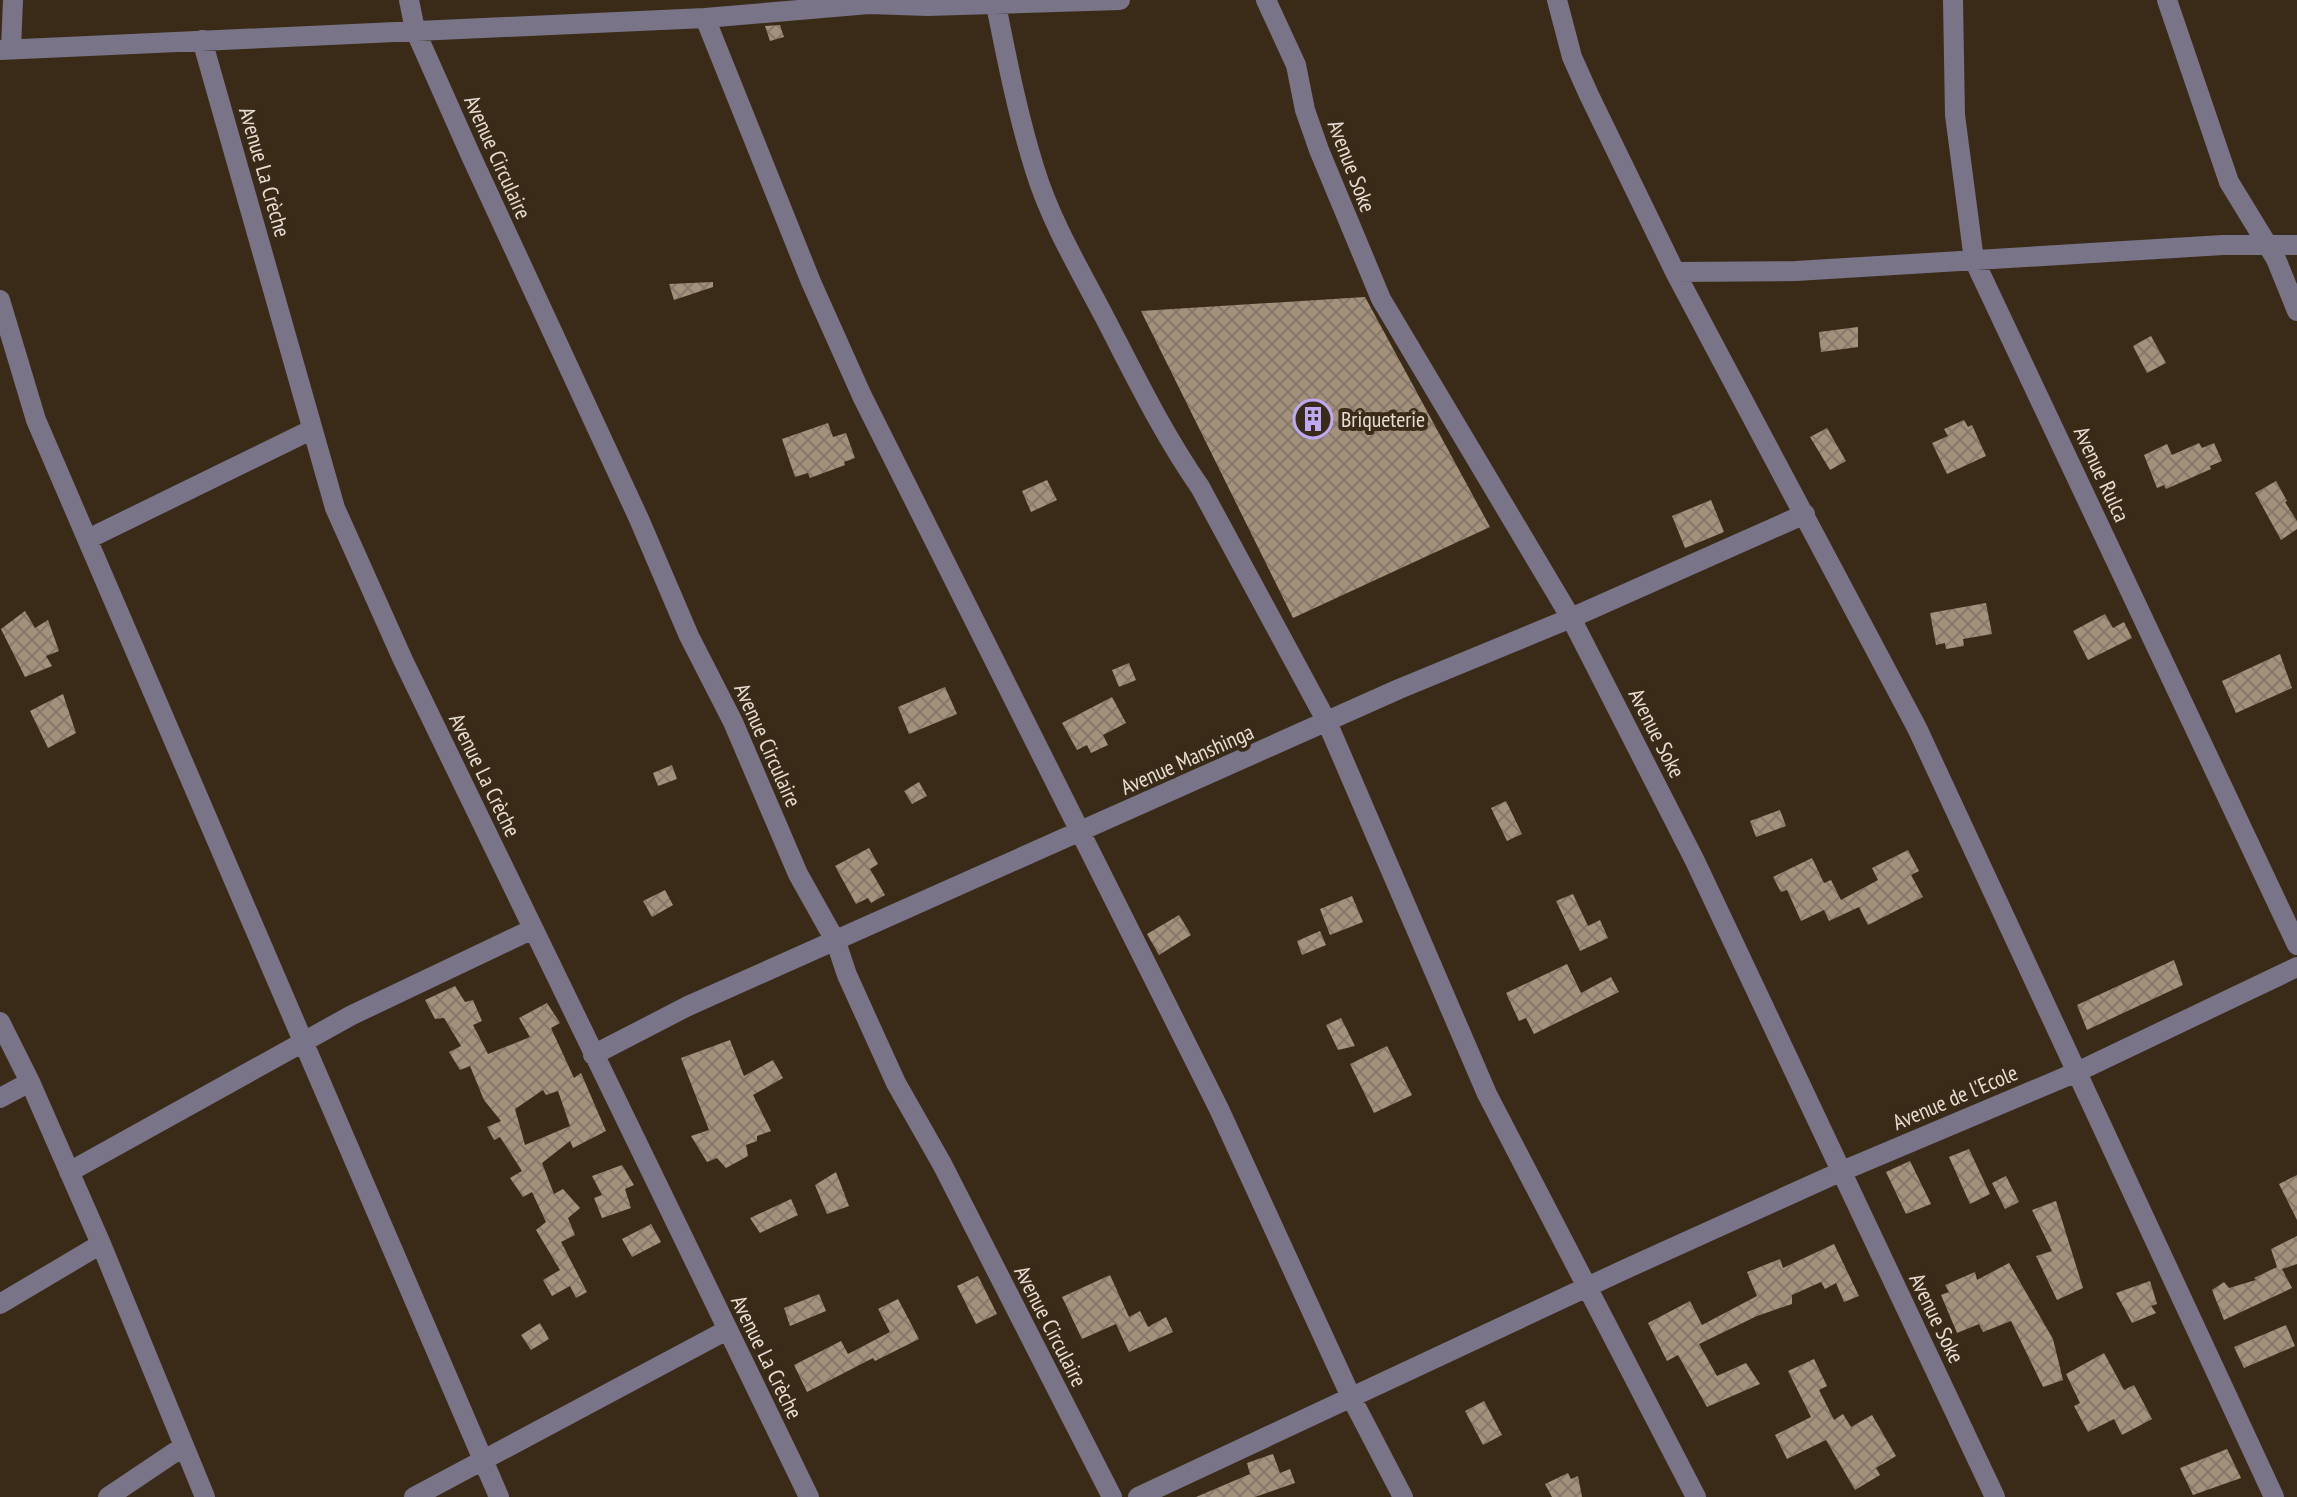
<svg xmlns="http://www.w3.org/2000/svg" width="2297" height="1497" font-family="'PT Sans Narrow',sans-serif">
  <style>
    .building { fill: url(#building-cross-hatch); fill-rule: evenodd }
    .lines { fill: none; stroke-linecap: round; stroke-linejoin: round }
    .minor { stroke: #797488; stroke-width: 20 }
    .labels { text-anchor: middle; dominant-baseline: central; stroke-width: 8; stroke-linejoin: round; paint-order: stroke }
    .street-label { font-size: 22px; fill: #e7ddd2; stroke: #3a2b19 }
    .poi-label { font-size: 22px; fill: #e7ddd2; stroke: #3a2b19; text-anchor: start }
  </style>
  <defs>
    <pattern id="building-cross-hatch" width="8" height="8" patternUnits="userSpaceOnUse" patternTransform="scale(2)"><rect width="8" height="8" fill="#a3917c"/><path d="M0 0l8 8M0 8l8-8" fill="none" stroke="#87796a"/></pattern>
  </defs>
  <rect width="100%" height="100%" fill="#3a2b19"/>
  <path class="building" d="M780,25l4,12 -14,4 -5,-15z
    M713,282v5l-39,13 -5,-16z
    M1365,297l125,230 -197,91 -152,-307z
    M1858,327v20l-37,5 -2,-20z
    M2151,336l15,27 -19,10 -14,-27z
    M1964,420l4,7 4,-2 14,31 -39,18 -15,-31 16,-7 -4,-7z
    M828,423l5,14 13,-4 9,25 -11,4 1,3 -35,13 -2,-5 -13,4 -13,-38z
    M1827,428l19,33 -16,9 -20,-33z
    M2199,443l3,5 12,-5 8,18 -12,5 1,3 -45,20 -2,-4 -7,3 -13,-33 23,-11 5,11z
    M1047,480l10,20 -26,12 -9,-21z
    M2276,481l11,20 -2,1 12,19v8l-16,11 -26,-47z
    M1711,500l13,32 -39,16 -13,-32z
    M1986,603l6,31 -29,5 1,7 -18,3 -1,-6 -9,2 -6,-32z
    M25,611l10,17 13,-8 11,31 -13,5 6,10 -27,11 -24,-48z
    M2105,614l8,14 11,-6 8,16 -44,22 -15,-29z
    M2280,654l12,34 -56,25 -14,-32z
    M1129,663l7,17 -17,7 -7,-17z
    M945,687l12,27 -48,20 -11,-27z
    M63,694l13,39 -28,15 -18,-37z
    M1112,697l14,26 -23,12 5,10 -17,8 -4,-8 -10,5 -15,-27z
    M672,765l5,14 -19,7 -5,-13z
    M919,782l8,14 -15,8 -8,-13z
    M1506,801l16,33 -15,7 -16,-33z
    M1780,810l6,16 -30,11 -6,-16z
    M869,848l9,16 -8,5 15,26 -14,8 -3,-5 -12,6 -21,-38z
    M1908,850l11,21 -8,4 12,22 -55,28 -9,-18 -30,14 -5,-11 -23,11 -14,-31 -6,2 -8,-15 39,-19 12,25 7,-3 10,20 37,-20 -6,-12z
    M665,890l8,15 -21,12 -9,-16z
    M1573,894l15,32 12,-6 8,18 -28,13 -24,-50z
    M1352,896l11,26 -33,13 -10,-26z
    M1179,915l12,20 -32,20 -12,-21z
    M1320,931l6,14 -24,10 -5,-14z
    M2174,960l9,25 -96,45 -10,-25z
    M1567,964l14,29 30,-16 8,15 -85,42 -8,-16 -7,3 -13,-28z
    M455,986l10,16 8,-2 9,21 -9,4 15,29 42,-17 -11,-19 28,-15 13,20 -9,5 23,50 7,-5 25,58 -33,17 -3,-7 -28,22 12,31 9,-5 17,19 -12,10 7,17 -14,7 26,50 -11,6 -6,-12 -18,10 -9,-16 17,-10 -24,-40 10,-8 -14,-30 -9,5 -13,-19 12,-7 -22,-34 -6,3 -7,-13 14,-6 -17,-21 -14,-34 -10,4 -11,-18 12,-6 -17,-28 -9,1 -10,-19zM543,1090l3,5 12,-4 12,35 -45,19 -10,-36z
    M1341,1018l14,28 -17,4 -12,-25z
    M730,1040l14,36 29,-16 10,18 -30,17 18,36 -14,5v5l-11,4 2,11 -22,12 -9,-10 -10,4 -16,-26 18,-6 -28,-72z
    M1387,1046l25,49 -38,18 -24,-49z
    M1969,1149l21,45 -20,10 -21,-47z
    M1910,1161l21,43 -25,10 -20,-42z
    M622,1165l12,20 -9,4 6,19 -29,10 -8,-20 8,-3 -10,-19z
    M836,1172l13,34 -22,8 -12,-29z
    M2297,1175v45l-18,-36z
    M2006,1176l13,26 -14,7 -13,-26z
    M791,1199l7,16 -38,18 -10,-15z
    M2056,1201l27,87 -26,12 -21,-44 16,-5 -20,-41z
    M651,1224l10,18 -29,15 -10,-18z
    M2297,1236v28l-15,5 10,19 -68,32 -12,-30 12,-8 5,6 27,-8 -2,-2 23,-11 -6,-18z
    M1834,1244l25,52 -15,6 -8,-19 -11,6 -4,-7 -29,13v9l-35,12 -58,28 18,32 29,-13 14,21 -53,23 -29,-52 -11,6 -19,-38 42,-22 12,24 55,-29 -10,-24 33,-13 3,9z
    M2009,1263l44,76 10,41 -20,7 -32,-66 -28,11 -4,-8 -22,9 -16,-38 8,-3 -4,-7 30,-13 2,8z
    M1110,1275l19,42 11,-6 8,16 18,-10 7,15 -44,20 -13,-28 -34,15 -20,-42z
    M978,1276l19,38 -21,10 -19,-38z
    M2150,1281l7,23 -6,2 5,7 -24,10 -16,-30z
    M819,1294l7,17 -36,15 -6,-18z
    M898,1299l21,40 -44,22 -2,-3 -66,34 -13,-27 47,-24 7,13 42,-22 -12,-23z
    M540,1323l9,16 -18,11 -10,-15z
    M2286,1325l9,21 -51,22 -10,-21z
    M2104,1353l20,37 10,-5 18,34 -30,16 -8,-16 -26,13 -14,-26 6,-3 -14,-29z
    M1814,1359l13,27 -8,4 15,30 9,-6 8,13 21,-12 24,41 -20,12 4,7 -25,15 -29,-50 -39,19 -12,-24 36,-18 -23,-46z
    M1484,1401l18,34 -19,10 -18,-34z
    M2227,1449l14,29 -48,17 -13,-27z
    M1273,1454l7,19 10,-4 5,14 -40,14h-59l54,-23 -3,-11z
    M1568,1473l3,6 7,-3 4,21h-30l-7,-13z"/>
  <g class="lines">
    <path class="minor" d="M409,0l6,30 56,126 168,363 50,117 44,86 65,152 38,68 11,33 49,108 46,81 170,333
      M988,0l8,5c11,55 22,111 39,165 16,52 45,100 70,148 30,58 58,116 95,169l127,235 160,372 209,403
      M1266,0l30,65 9,45 14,40 62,149 190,319 124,243 300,636
      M1557,0l15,57 17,38 86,177 242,456 357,769
      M1953,0l2,115 19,145 323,685
      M2167,0l62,182 47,77 21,52
      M705,18l106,264 51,114 357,713 133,290 51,98
      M202,40l133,468 68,152 406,837
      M11,49l2,-49
      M0,50l705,-32 164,-14 59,2 192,-6
      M1675,272l121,-1 427,-26h74
      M0,300l36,120 463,1077
      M88,539l223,-109
      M0,1022l30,60 71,162 -101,60
      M593,1055l95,-49 711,-317 172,-71 234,-104
      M0,1098l30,-16
      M69,1172l283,-157 181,-86
      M101,1244l104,253
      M108,1497l76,-51
      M414,1497l313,-167
      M1138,1497l492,-230 210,-95 237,-100 220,-105"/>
  </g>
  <defs>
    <symbol id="building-ring" viewBox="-11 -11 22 22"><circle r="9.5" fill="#3a2b19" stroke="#bda9f5" stroke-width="1.5"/><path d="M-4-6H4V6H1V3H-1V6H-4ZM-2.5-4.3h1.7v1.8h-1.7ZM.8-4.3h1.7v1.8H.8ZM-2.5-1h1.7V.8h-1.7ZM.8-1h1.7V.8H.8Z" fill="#bda9f5"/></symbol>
  </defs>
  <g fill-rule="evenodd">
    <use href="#building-ring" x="1291" y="397" width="44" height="44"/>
  </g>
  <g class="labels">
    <g class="street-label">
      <text transform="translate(498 157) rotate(66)">Avenue Circulaire</text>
      <text transform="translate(1352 166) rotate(69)">Avenue Soke</text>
      <text transform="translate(265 172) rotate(74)">Avenue La Crèche</text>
      <text transform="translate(2102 474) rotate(65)">Avenue Rulca</text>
      <text transform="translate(1657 733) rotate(63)">Avenue Soke</text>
      <text transform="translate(768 745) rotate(66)">Avenue Circulaire</text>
      <text transform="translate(1187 759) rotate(-24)">Avenue Manshinga</text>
      <text transform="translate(485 775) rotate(64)">Avenue La Crèche</text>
      <text transform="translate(1955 1097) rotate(-23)">Avenue de l'Ecole</text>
      <text transform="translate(1937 1318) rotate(64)">Avenue Soke</text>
      <text transform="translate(1051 1326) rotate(63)">Avenue Circulaire</text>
      <text transform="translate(767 1357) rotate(64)">Avenue La Crèche</text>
    </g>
    <g class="poi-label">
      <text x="1341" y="419">Briqueterie</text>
    </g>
  </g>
</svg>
